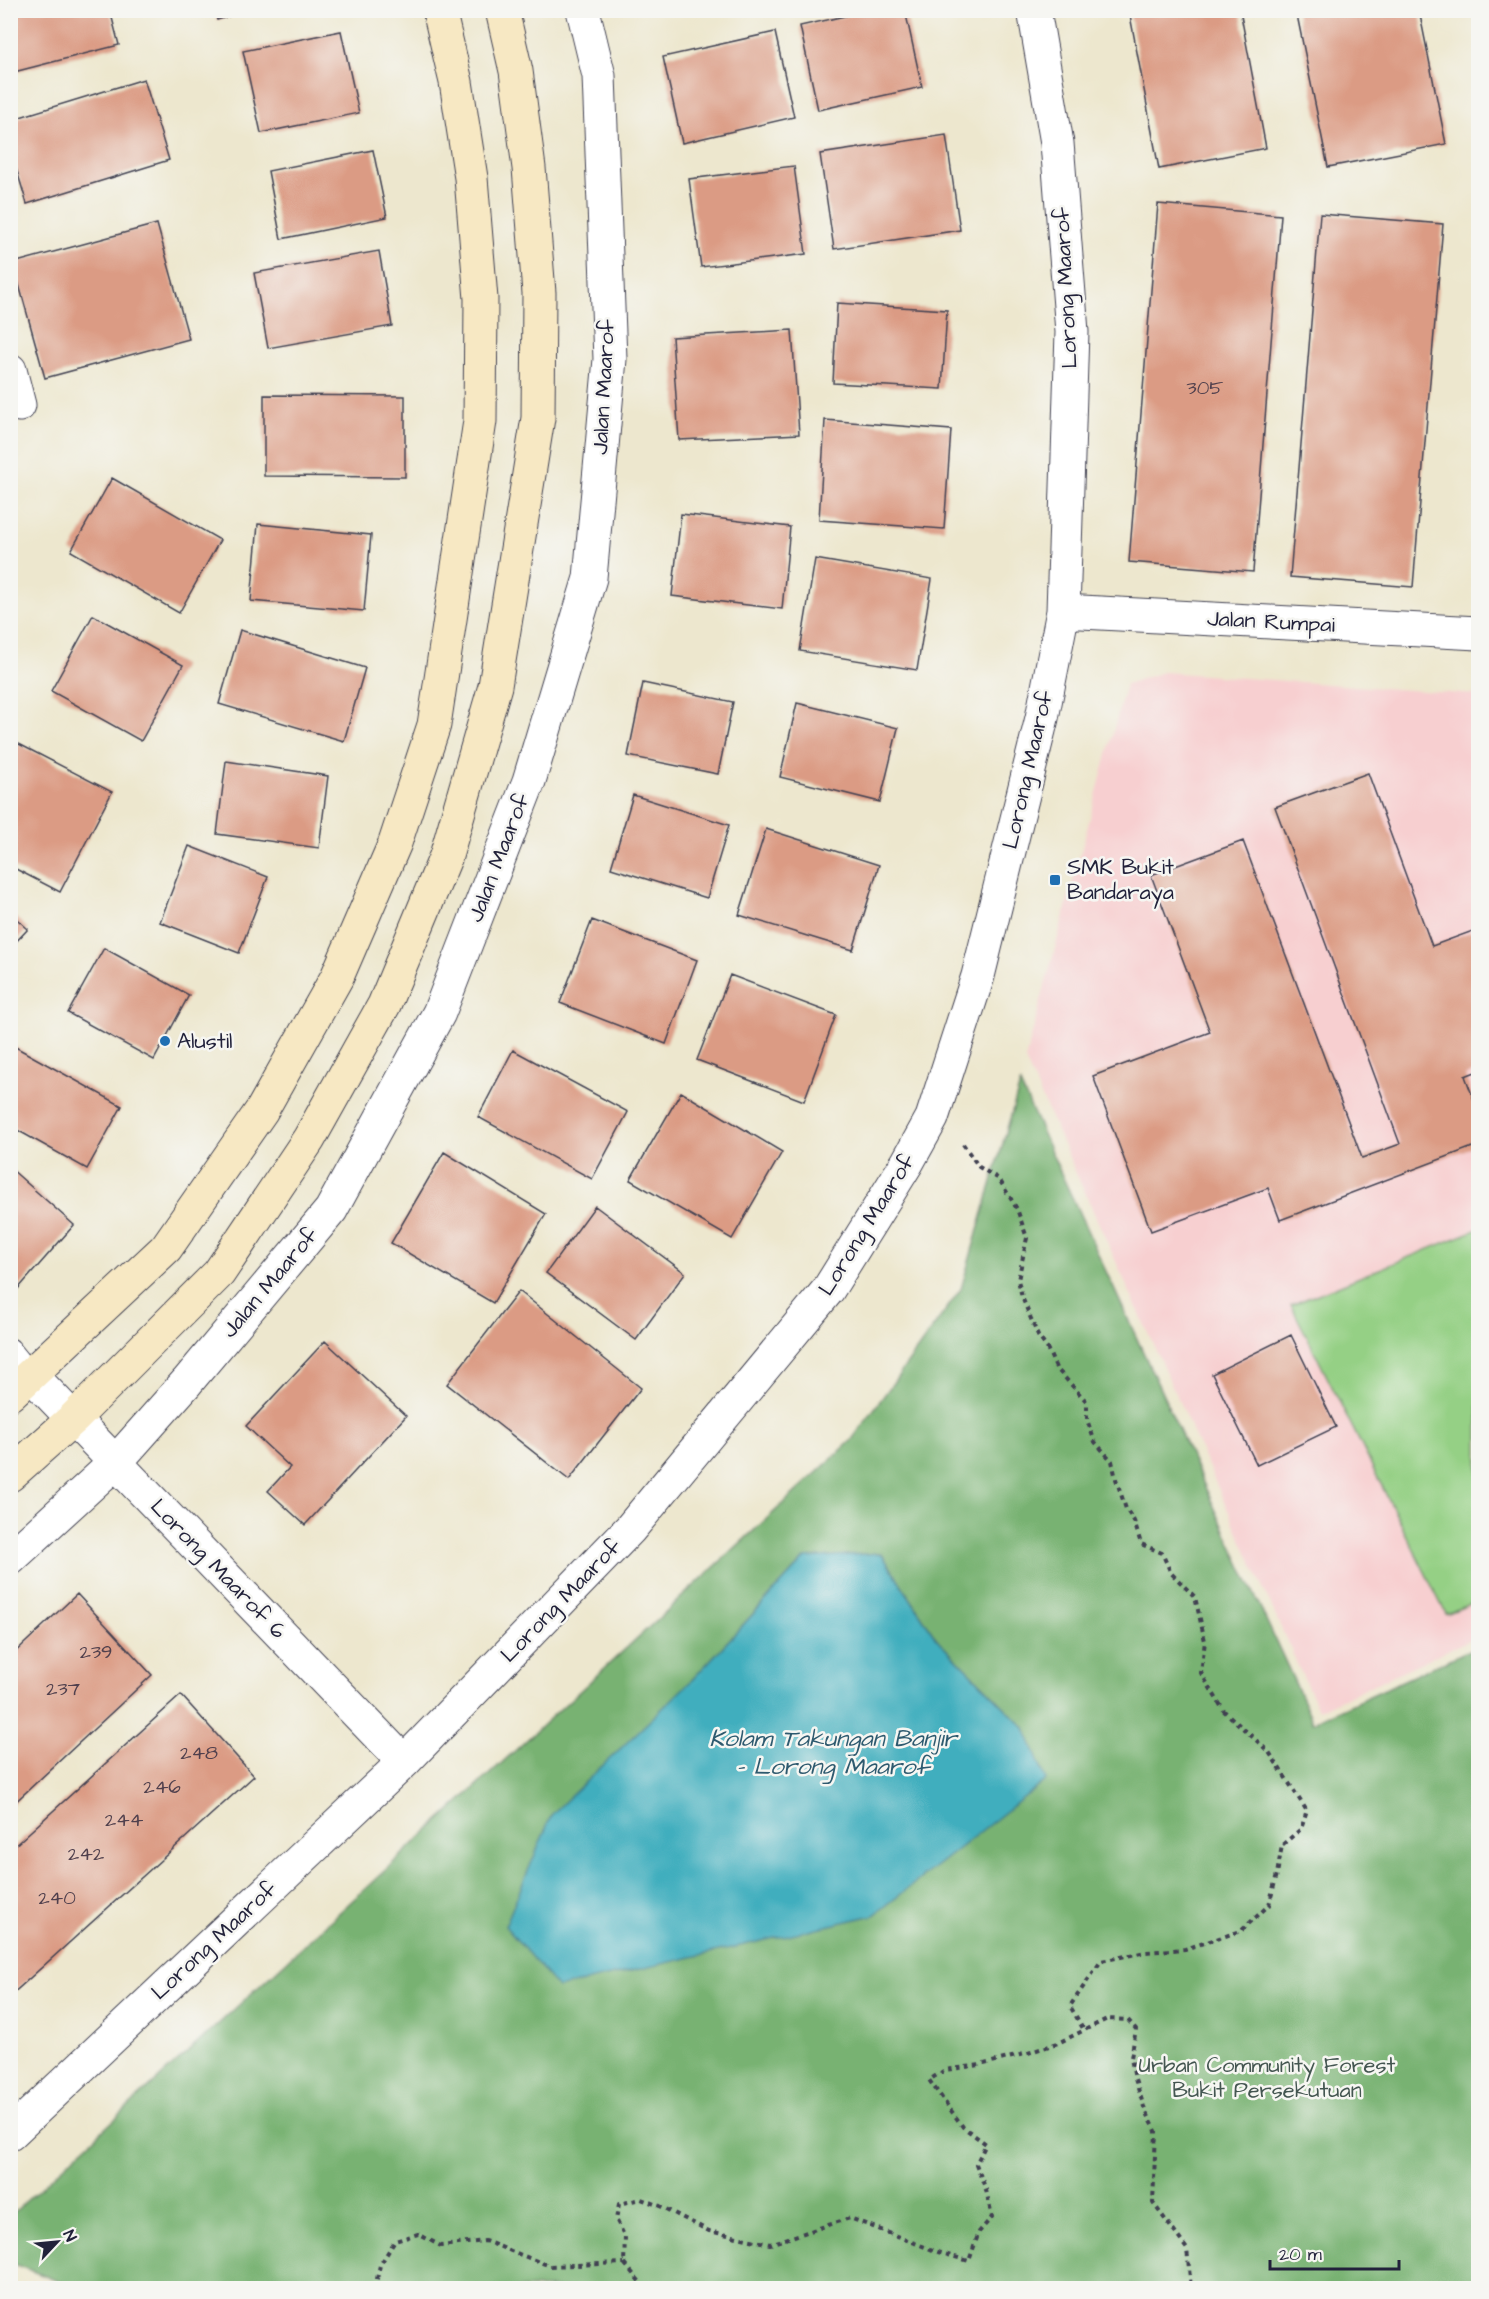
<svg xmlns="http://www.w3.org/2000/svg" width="1489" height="2299" font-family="'Architects Daughter',sans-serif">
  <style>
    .built { fill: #f7cfd0 }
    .green { fill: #95d085; stroke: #5c7960; stroke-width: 1.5 }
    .forest { fill: #78b272; stroke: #4d6a56; stroke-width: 1.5; fill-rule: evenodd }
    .water { fill: #41aebe; stroke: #32687c; stroke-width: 1.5 }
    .building { fill: #db9b84 }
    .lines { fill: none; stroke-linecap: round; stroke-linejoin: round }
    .lane-casing { stroke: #404051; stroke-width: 23 }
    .street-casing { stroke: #404051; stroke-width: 35 }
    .secondary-casing { stroke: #404051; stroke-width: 35 }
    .path { stroke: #404051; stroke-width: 4; stroke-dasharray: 4.5 4.5; stroke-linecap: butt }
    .lane { stroke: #fff; stroke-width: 21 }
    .street { stroke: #fff; stroke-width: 33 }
    .secondary { stroke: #f7e8c3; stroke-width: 33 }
    .poi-dot { fill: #1f6fb2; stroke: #f6f6f2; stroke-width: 2 }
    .labels { text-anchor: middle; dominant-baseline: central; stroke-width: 5; stroke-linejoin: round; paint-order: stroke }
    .number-label { font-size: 20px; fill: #50404d }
    .street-label { font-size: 22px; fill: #22223b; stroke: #f6f6f2 }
    .poi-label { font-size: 22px; fill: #22223b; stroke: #f6f6f2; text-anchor: start }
    .park-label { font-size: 22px; fill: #445651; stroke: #f6f6f2 }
    .water-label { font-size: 24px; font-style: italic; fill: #2e5a6f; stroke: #f6f6f2 }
  </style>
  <rect width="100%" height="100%" fill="#f6f6f2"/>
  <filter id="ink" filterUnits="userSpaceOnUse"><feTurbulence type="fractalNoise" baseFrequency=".0167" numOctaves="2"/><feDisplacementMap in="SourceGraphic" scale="12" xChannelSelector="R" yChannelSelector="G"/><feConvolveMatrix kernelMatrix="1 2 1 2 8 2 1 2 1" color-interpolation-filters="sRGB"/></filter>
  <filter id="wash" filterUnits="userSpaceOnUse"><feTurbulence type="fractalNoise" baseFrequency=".008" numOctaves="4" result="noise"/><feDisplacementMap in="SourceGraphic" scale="24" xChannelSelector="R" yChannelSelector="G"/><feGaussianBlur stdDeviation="1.35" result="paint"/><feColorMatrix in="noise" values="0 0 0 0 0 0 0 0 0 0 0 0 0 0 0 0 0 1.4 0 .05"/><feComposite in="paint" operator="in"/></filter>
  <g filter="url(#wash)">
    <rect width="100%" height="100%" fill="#ede7ce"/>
    <path class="built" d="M1163,672l315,23v941l-160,74 -293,-650 101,-376z"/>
    <path class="green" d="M1478,1229v372l-32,13 -155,-309z"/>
    <path class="forest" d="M1020,1084l293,638 165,-76v642h-1402l-65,-25v-48l840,-774 110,-152zM881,1553l55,85 89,90 -334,-47 114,-123z"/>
    <path class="water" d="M881,1553l55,85 89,90 21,52 -172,135 -316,73 -53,-62 47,-112 139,-133 114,-123z"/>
    <g id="blocks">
      <path class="building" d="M10,10h100l9,35 -109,28z
        M214,10h33v1l-30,9z
        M872,10h33l17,77 -104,23 -18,-84z
        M1129,10h111l26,138 -107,21z
        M1296,10h123l27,134 -118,23z
        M341,31l18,82 -98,20 -18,-82z
        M775,32l19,85 -112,26 -19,-86z
        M144,79l25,81 -142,44 -17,-56v-28z
        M946,135l14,95 -126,19 -14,-95z
        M373,150l14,67 -106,22 -13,-68z
        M794,166l12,88 -105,13 -12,-88z
        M1158,204l123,11 -28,357 -124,-10z
        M1320,214l123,10 -30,363 -123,-10z
        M157,224l32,115 -144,39 -32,-115z
        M379,251l13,75 -124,22 -14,-75z
        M837,303l110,7 -5,79 -109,-6z
        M792,330l7,104 -120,6 -7,-103z
        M264,395l141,1v81l-141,-1z
        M825,420l126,10 -7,99 -125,-9z
        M112,478l108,62 -41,73 -108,-62z
        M681,514l109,13 -8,82 -110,-13z
        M258,524l113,11 -7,76 -113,-10z
        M815,559l117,20 -15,91 -117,-19z
        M93,615l90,50 -42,76 -90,-50z
        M240,630l125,38 -21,73 -125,-37z
        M643,683l90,19 -15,72 -90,-18z
        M797,703l101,25 -18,74 -100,-25z
        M17,743l95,49 -52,100 -50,-26v-111z
        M226,761l102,15 -9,72 -102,-14z
        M1368,773l64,173 46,-17v142l-13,5 13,35v34l-198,75 -12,-32 -117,43 -58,-155 117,-44 -59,-157 92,-34 119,317 38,-14 -125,-337z
        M633,795l96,30 -22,73 -96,-30z
        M766,829l113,36 -26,85 -114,-35z
        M189,846l79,31 -29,76 -79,-31z
        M10,913l18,16 -18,19z
        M592,920l105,40 -31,84 -106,-41z
        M104,948l85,47 -35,65 -86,-47z
        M730,975l106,40 -32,86 -107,-41z
        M10,1044l112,62 -35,63 -77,-43z
        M513,1050l115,62 -36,67 -114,-62z
        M681,1092l101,60 -50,87 -102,-59z
        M444,1152l102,62 -53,89 -102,-60z
        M10,1168l64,57 -57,65 -7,-5z
        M595,1206l90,67 -49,67 -90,-67z
        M519,1291l122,97 -72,92 -122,-96z
        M1291,1335l45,92 -79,38 -45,-91z
        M325,1341l81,75 -101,109 -37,-34 22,-24 -44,-41z
        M77,1594l75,81 -142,132v-150z
        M181,1695l73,81 -244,220v-146z"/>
    </g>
  </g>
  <g filter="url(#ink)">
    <use href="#blocks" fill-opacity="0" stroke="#404051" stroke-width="1.5"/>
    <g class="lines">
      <defs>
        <path id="lane" d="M10,1349l22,27"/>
        <path id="street" d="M10,370l9,35
          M1063,611l415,22
          M32,1376l372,386
          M10,1559l105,-96 72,-81 144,-172 108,-197 90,-232 61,-203 20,-219 -11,-283 -16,-66
          M10,2134l394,-372 226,-233 198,-239 79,-127 25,-45 46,-142 64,-258 21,-107 9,-279 -15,-189 -23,-133"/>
        <path id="secondary" d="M10,1394l156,-146 96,-138 75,-133 58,-134 39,-118 46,-304 1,-122 -10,-121 -15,-96 -17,-72
          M10,1475l63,-56 146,-146 90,-134 75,-134 62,-149 49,-170 43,-268 1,-125 -10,-125 -13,-97 -14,-61"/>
      </defs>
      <use href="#lane" class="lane-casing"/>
      <use href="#street" class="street-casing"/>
      <use href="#secondary" class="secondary-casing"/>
      <path class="path" d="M963,1144l16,23 20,12 18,30 10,29 -9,42 4,17 16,39 9,12 9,20 31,34v18l8,22 17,19 4,18 10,30 8,12 7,23 21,9 9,20 24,24 10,44 -4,32 23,38 45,41 38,59 -6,18 -19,16 -5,29 -8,31 -28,26 -56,18 -39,3 -45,9 -31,45 14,24
        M375,2288l5,-23 15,-24 23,-7 23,12 44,-5 65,25 74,-3
        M645,2288l-21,-25 1,-26 -9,-18 3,-15 22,-5 19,7 49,25 61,13 80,-26 88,34 31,9 10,-29 13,-15 -6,-27 -10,-26 10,-20 -23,-17 -34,-47 16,-10 35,-5 48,-12 30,-10 49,-24 21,1 8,9 -5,29 4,21 9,28 12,24 -3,72 34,46 4,39"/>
      <use href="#lane" class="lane"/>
      <use href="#street" class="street"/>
      <use href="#secondary" class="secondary"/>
    </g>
  </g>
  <g class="poi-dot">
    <rect x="1049" y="874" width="12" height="12" rx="3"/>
    <circle cx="165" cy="1041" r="6"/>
  </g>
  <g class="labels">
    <g class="number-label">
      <text x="1205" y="388">305</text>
      <text x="96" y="1652">239</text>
      <text x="63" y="1689">237</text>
      <text x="199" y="1753">248</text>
      <text x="162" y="1787">246</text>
      <text x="124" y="1820">244</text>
      <text x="86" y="1854">242</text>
      <text x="57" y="1898">240</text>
    </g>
    <g class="street-label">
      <text transform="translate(1066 288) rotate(-93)">Lorong Maarof</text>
      <text transform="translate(604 387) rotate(-87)">Jalan Maarof</text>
      <text transform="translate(1271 622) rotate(3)">Jalan Rumpai</text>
      <text transform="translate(1028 770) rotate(-77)">Lorong Maarof</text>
      <text transform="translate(499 858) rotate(-69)">Jalan Maarof</text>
      <text transform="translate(867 1225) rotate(-58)">Lorong Maarof</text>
      <text transform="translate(270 1283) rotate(-50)">Jalan Maarof</text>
      <text transform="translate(218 1569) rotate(46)">Lorong Maarof 6</text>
      <text transform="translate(561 1601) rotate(-46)">Lorong Maarof</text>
      <text transform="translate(214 1941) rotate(-43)">Lorong Maarof</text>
    </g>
    <g class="poi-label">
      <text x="1067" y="867">SMK Bukit<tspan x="1067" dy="25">Bandaraya</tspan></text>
      <text x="177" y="1041">Alustil</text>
    </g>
    <g class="park-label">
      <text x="1267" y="2065">Urban Community Forest<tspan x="1267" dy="25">Bukit Persekutuan</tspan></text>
    </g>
    <g class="water-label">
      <text x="833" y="1739">Kolam Takungan Banjir<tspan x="833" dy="28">- Lorong Maarof</tspan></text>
    </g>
  </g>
  <rect width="1489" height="2299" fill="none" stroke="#f6f6f2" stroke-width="36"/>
  <g transform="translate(57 2242) rotate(64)" stroke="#f6f6f2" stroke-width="4.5" paint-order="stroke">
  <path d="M0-4.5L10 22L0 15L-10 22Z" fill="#22223b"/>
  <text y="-9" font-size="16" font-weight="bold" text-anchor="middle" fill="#22223b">N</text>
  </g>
  <path d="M1270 2260v9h129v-9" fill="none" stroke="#22223b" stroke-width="3"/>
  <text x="1279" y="2260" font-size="18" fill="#22223b" stroke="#f6f6f2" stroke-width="4.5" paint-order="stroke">20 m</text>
</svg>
